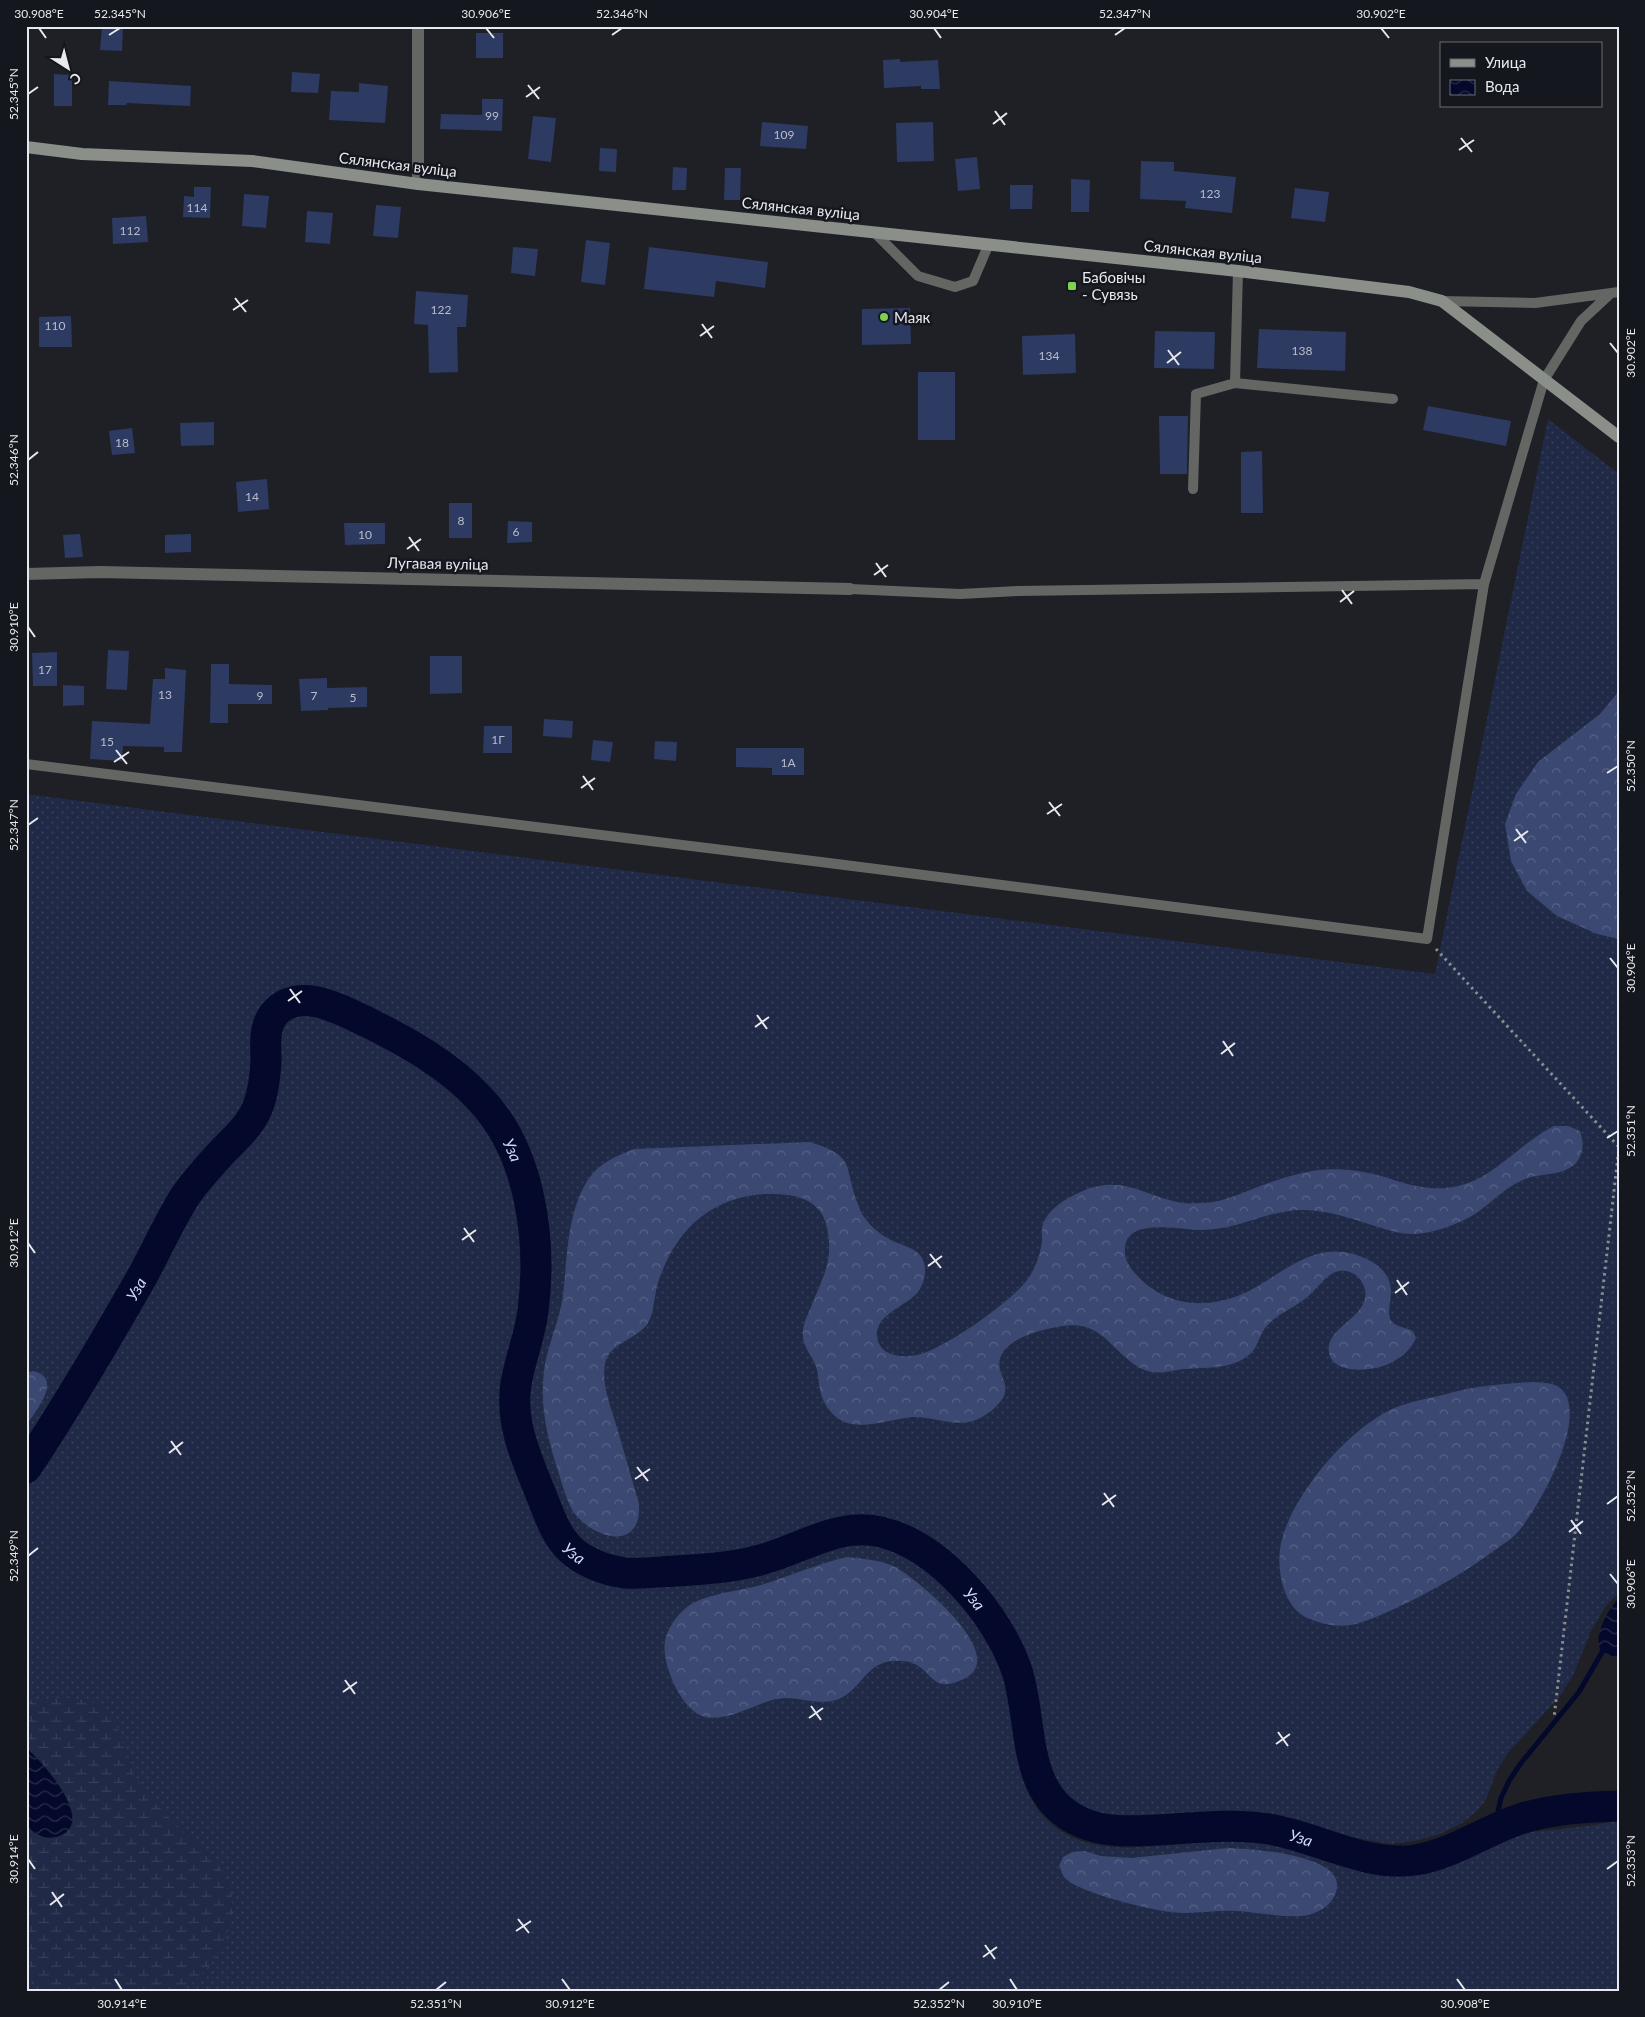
<svg xmlns="http://www.w3.org/2000/svg" width="1645" height="2017" font-family="Lato,sans-serif">
  <style>
    .grass { fill: url(#grass-dots) }
    .forest { fill: url(#forest-crowns) }
    .wetland { fill: url(#wetland-marsh) }
    .water { fill: url(#water-waves) }
    .lines { fill: none; stroke-linecap: round; stroke-linejoin: round }
    .stream { stroke: #04092b; stroke-width: 5 }
    .river { stroke: #04092b; stroke-width: 31 }
    .building { fill: #2d3a61 }
    .path { stroke: #8a8c91; stroke-width: 3; stroke-dasharray: 2.5 4; stroke-linecap: butt }
    .lane { stroke: #646663; stroke-width: 10 }
    .street { stroke: #646663; stroke-width: 12 }
    .secondary { stroke: #8b8f89; stroke-width: 12 }
    .ticks { fill: none; stroke: #e8e9ee; stroke-width: 2 }
    .poi-dot { fill: #80d051; stroke: #14171d; stroke-width: 2 }
    .labels { text-anchor: middle; dominant-baseline: central; stroke-width: 5; stroke-linejoin: round; paint-order: stroke }
    .number-label { font-size: 12px; fill: #b9bdcb }
    .street-label { font-size: 15px; fill: #e8e9ee; stroke: #14171d }
    .poi-label { font-size: 15px; fill: #e8e9ee; stroke: #14171d; text-anchor: start }
    .water-label { font-size: 16px; font-style: italic; fill: #d0daf6; stroke: #14171d }
    .neatline { fill: none; stroke: #e8e9ee; stroke-width: 2 }
    .ticks-label { font-size: 12px; text-anchor: middle; fill: #e8e9ee }
  </style>
  <defs>
    <pattern id="grass-dots" width="8" height="8" patternUnits="userSpaceOnUse" patternTransform="scale(1.25)"><rect width="8" height="8" fill="#202946"/><path d="M2 2h.1M6 6h.1" fill="none" stroke="#363e58" stroke-width="1.8" stroke-linecap="round"/></pattern>
    <pattern id="forest-crowns" width="20" height="18" patternUnits="userSpaceOnUse" patternTransform="scale(1.25)"><rect width="20" height="18" fill="#3b4871"/><path d="M2 6a3 3 0 1 1 6 0M12 15a3 3 0 1 1 6 0" fill="none" stroke="#576286"/></pattern>
    <pattern id="wetland-marsh" width="20" height="14" patternUnits="userSpaceOnUse" patternTransform="scale(1.25)"><rect width="20" height="14" fill="#202946"/><path d="M1 5h8M5 5V1M11 12h8M15 12V8" fill="none" stroke="#363e58"/></pattern>
    <pattern id="water-waves" width="16" height="10" patternUnits="userSpaceOnUse" patternTransform="scale(1.25)"><rect width="16" height="10" fill="#04092b"/><path d="M0 5q4-4 8 0t8 0" fill="none" stroke="#292d4a"/></pattern>
  </defs>
  <rect width="100%" height="100%" fill="#1e2026"/>
  <path class="grass" d="M1548,419l71,55v1118l-13,14 -15,25 -18,45 -13,20 -52,57 -11,17 -11,30 -10,12 -15,12 -21,10 -25,7 -25,3 -55,-10 -43,-11 -50,-8 -126,5c-10,-1 -20,-1 -29,-5 -56,-22 -43,-103 -59,-149 -13,-39 -37,-69 -68,-96 -26,-23 -58,-45 -94,-49 -38,-5 -69,17 -104,27 -26,8 -52,10 -78,12 -39,3 -82,5 -111,-26 -23,-26 -52,-103 -50,-138 1,-26 13,-51 17,-77 12,-67 5,-131 -26,-191 -9,-18 -20,-35 -35,-48 -31,-28 -71,-50 -109,-68 -28,-13 -74,-37 -101,-9 -27,29 -7,71 -24,103 -13,23 -35,41 -51,61 -6,7 -11,16 -16,25 -18,27 -31,58 -48,86 -32,58 -69,112 -104,168v-652l1409,180z
    M306,1014c37,4 92,34 122,57 19,13 37,26 52,44 42,50 50,131 42,194 -5,35 -17,69 -14,105 2,30 13,56 25,83 8,18 13,38 25,52 11,13 24,23 39,29 39,14 124,4 163,-8 40,-11 79,-37 122,-25 61,17 114,88 127,149 8,43 4,94 39,127 54,50 139,13 206,18 36,2 69,16 103,26 19,6 38,12 57,10 36,-4 66,-26 99,-39 15,-5 32,-5 48,-7 19,-2 39,-5 58,-8v170h-1593v-500c24,-36 46,-73 68,-110 20,-35 42,-69 62,-104 10,-19 18,-39 30,-57 24,-39 59,-69 82,-109 17,-32 -9,-87 38,-97z"/>
  <path class="forest" d="M1619,691v248l-22,-5 -40,-18 -30,-25 -16,-30 -6,-37 11,-30 22,-32 62,-48z
    M1554,1126h14l12,5c4,11 4,24 -5,33 -13,12 -32,9 -47,14 -24,8 -39,29 -60,40 -15,8 -36,15 -52,16 -15,1 -31,-5 -44,-9 -22,-7 -43,-14 -66,-15 -31,-1 -55,13 -84,18 -7,1 -15,2 -22,2 -20,0 -73,-13 -75,18 -1,10 3,17 9,24 15,18 35,29 58,31 20,1 39,-3 57,-12 29,-15 59,-44 94,-39 22,3 48,15 48,40 0,9 -5,23 1,30 5,5 15,6 21,9l3,7c-5,13 -20,24 -33,28 -15,5 -50,8 -54,-13 -5,-27 41,-35 36,-63 -3,-16 -21,-25 -35,-15 -10,7 -17,19 -28,26 -12,9 -27,14 -37,27 -6,8 -7,19 -15,26 -18,16 -43,13 -66,15 -15,2 -29,7 -44,-1 -29,-17 -38,-48 -77,-42 -20,3 -70,14 -63,43 2,11 9,16 3,29 -6,9 -19,20 -30,23 -19,6 -41,-5 -61,-4 -19,2 -41,10 -60,7 -15,-2 -27,-16 -31,-30 -3,-10 -2,-21 -6,-30 -4,-10 -12,-17 -12,-28 -1,-10 4,-20 8,-29 10,-26 22,-44 17,-73 -1,-10 -5,-21 -12,-27 -13,-13 -34,-13 -51,-13 -56,3 -92,39 -108,92 -3,12 -3,27 -9,37 -11,17 -39,19 -43,41 -4,21 7,46 13,67 7,24 14,49 21,73 3,47 -43,36 -64,10 -9,-12 -13,-32 -18,-46 -11,-36 -18,-66 -12,-104 4,-21 13,-41 17,-62 6,-40 3,-82 24,-119 11,-19 28,-26 48,-34l176,-7c47,15 33,23 48,62 2,5 3,10 7,14 6,9 15,16 24,21 17,9 37,9 36,33 0,6 -3,15 -7,20 -12,15 -44,22 -41,46 1,5 4,10 8,13 10,6 21,6 32,4 26,-5 94,-53 110,-75 8,-10 14,-27 15,-40 0,-5 -1,-11 1,-16 6,-16 25,-27 40,-33 40,-17 63,6 99,12 7,1 15,0 22,0 19,-1 38,-10 56,-17 16,-6 35,-12 52,-15 22,-4 47,-1 69,5 29,9 53,18 84,8 32,-10 58,-43 89,-58z
    M33,1371c31,7 3,39 -7,55v-53z
    M1533,1382c9,1 20,0 27,6 32,26 -23,125 -45,147 -6,6 -14,10 -20,15 -27,20 -56,37 -86,52 -18,8 -38,19 -58,23 -15,3 -44,-3 -55,-15 -16,-17 -20,-49 -14,-71 13,-47 64,-107 108,-129 13,-6 29,-10 44,-13 14,-3 29,-8 44,-10 18,-3 37,-4 55,-5z
    M847,1557c17,2 36,3 50,11 22,13 94,73 78,101 -3,6 -11,10 -16,12 -27,12 -28,-12 -47,-18 -4,-2 -11,-2 -16,-2 -29,-1 -34,28 -57,38 -18,7 -36,-1 -54,-1 -17,1 -30,9 -45,14 -10,4 -24,7 -35,5 -24,-6 -44,-54 -40,-76 2,-12 12,-26 21,-33 16,-14 54,-17 75,-23 29,-9 56,-21 86,-28z
    M1228,1848c22,1 121,6 108,44 -4,13 -16,20 -28,23 -19,4 -52,-3 -72,-4 -21,-1 -44,4 -65,1 -21,-2 -95,-20 -107,-35 -2,-3 -3,-8 -5,-11l4,-9 9,-5 13,-1 16,5 30,2z"/>
  <path class="wetland" d="M60,1698c75,0 50,47 84,91 13,17 28,32 43,47 9,8 19,15 26,23 23,25 24,51 12,81 -8,20 -26,40 -44,51h-132l-23,-19v-272l15,1z"/>
  <path class="water" d="M1619,1598v58c-38,4 -14,-45 0,-58z
    M26,1747c16,15 42,45 46,67 4,18 -16,28 -31,22 -6,-2 -11,-7 -15,-12z"/>
  <g class="lines">
    <path class="stream" d="M1494,1830l7,-32 8,-17 12,-18 58,-71 26,-45"/>
    <path class="river" id="s1" d="M26,1468c42,-63 80,-128 117,-193 14,-26 26,-53 41,-77 12,-18 26,-33 40,-48 12,-12 25,-24 32,-39 7,-15 9,-33 10,-49 0,-16 -3,-34 8,-48 25,-29 67,-4 93,8 40,20 82,43 113,77 51,53 62,142 53,212 -3,25 -13,48 -17,73 -6,39 10,73 24,108 8,19 14,41 29,56 14,14 36,22 56,25 16,1 33,-1 50,-2 33,-2 67,-4 98,-15 36,-12 69,-33 108,-24 59,14 117,83 136,139 17,53 3,126 66,152 24,10 49,8 74,7 37,-2 76,-7 112,-1 49,8 96,38 146,31 38,-6 69,-29 105,-41 31,-10 66,-12 99,-13"/>
  </g>
  <path class="building" d="M102,26h21l-1,25 -22,-1z
    M476,33h27v25h-27z
    M900,59v3l38,-2 2,29h-19v-3l-37,2 -1,-28z
    M292,72l28,2 -2,19 -27,-1z
    M54,74l18,1v31h-18z
    M109,81l82,5 -1,20 -63,-3 -1,2h-18z
    M359,83l29,3 -3,37 -56,-3 2,-29 28,1z
    M482,99h21l-1,32 -62,-2 1,-15 41,1z
    M533,116l23,2 -5,44 -23,-3z
    M762,122l46,4 -2,23 -46,-3z
    M933,122l1,39 -37,1 -1,-39z
    M600,148l17,1 -1,23 -17,-1z
    M977,157l3,32 -22,2 -3,-32z
    M1141,161l33,1v9l62,6 -4,36 -47,-5 1,-7 -46,-2z
    M673,167l14,1 -1,22h-14z
    M725,168h16l-1,32h-16z
    M1071,179l19,1 -1,32h-18z
    M1010,185h23l-1,24h-22z
    M194,187h17l-1,31 -27,-1 1,-21 10,1z
    M1295,188l34,4 -4,30 -34,-4z
    M244,194l25,2 -3,32 -24,-2z
    M376,205l25,2 -3,31 -25,-2z
    M307,211l26,2 -3,31 -25,-2z
    M146,216l2,26 -35,2 -1,-26z
    M586,240l24,3 -5,42 -24,-3z
    M513,247l25,2 -3,27 -24,-3z
    M649,247l119,15 -3,26 -49,-7 -2,16 -70,-8z
    M416,291l52,4 -2,32h-9l1,45 -29,1 -1,-48 -14,-1z
    M910,308l1,36 -49,1v-36z
    M71,316l1,31h-33v-30z
    M1259,329l87,3 -1,39 -88,-3z
    M1155,331l60,1 -1,37 -60,-1z
    M1075,334l1,39 -53,2 -1,-39z
    M918,372h37v68h-37z
    M1428,406l83,15 -5,25 -83,-16z
    M1159,416h29l-1,58h-27z
    M214,422v23l-33,1 -1,-23z
    M132,428l3,25 -23,2 -3,-24z
    M1262,451l1,62h-22v-61z
    M267,479l2,30 -31,3 -2,-30z
    M449,503h23v35h-23z
    M508,521l24,1v20l-25,1z
    M344,523h41v21l-40,1z
    M80,534l3,23 -18,1 -2,-23z
    M191,534v18l-26,1v-18z
    M108,650l21,1 -2,39 -21,-1z
    M57,652v34h-24l-1,-33z
    M430,656h32v37l-32,1z
    M211,664h18v20l43,1v19h-44v19h-18z
    M165,668l21,2 -4,82h-18v-5l-41,-1 -1,15 -32,-2 2,-38 58,3 3,-45h12z
    M327,678v10l40,-1v20l-39,1v2l-27,1 -2,-32z
    M63,685l21,1v19l-21,1z
    M544,719l29,2 -1,17 -29,-2z
    M484,726h28v27h-29z
    M593,740l20,2 -3,20 -19,-2z
    M655,741l22,1 -1,19 -22,-2z
    M736,748h68v27h-32v-7l-36,-1z"/>
  <g class="lines">
    <path class="path" d="M1436,949l183,198 -65,571"/>
    <path class="lane" d="M874,232l44,44 37,11 18,-6 15,-35
      M1442,301l93,2 84,-11
      M1235,383l158,16
      M1193,489l3,-95 39,-11 3,-112
      M850,589l110,5 58,-3 466,-7
      M26,764l795,98 606,77 57,-355 60,-204 37,-59 30,-28"/>
    <path class="street" d="M418,184v-158
      M26,574l74,-2 750,17"/>
    <path class="secondary" d="M26,147l56,7 170,7 166,23 820,87 171,21 33,9 177,136"/>
  </g>
  <path class="ticks" d="M39,28l7,10M486,28l8,10M934,28l7,10M1381,28l8,10M109,35l11,-7M612,35l10,-7M1115,35l10,-7M528,85l11,14M28,94l10,-7M526,97l14,-10M995,111l10,14M993,124l14,-11M1461,138l11,14M1459,150l15,-10M235,298l11,14M233,310l15,-10M702,324l10,14M700,336l14,-10M1610,343l8,10M1168,350l11,15M1167,363l14,-11M28,460l10,-8M409,537l10,14M407,549l14,-10M876,563l10,14M874,575l14,-10M1342,590l10,14M1340,602l14,-11M28,627l7,10M116,750l11,14M114,762l15,-10M1607,773l11,-7M583,776l10,14M581,788l14,-10M1049,802l11,14M1047,814l15,-10M28,825l10,-7M1516,829l10,14M1514,841l14,-10M1610,958l8,10M290,989l10,14M288,1001l14,-10M757,1015l10,14M755,1027l14,-10M1223,1041l10,15M1221,1054l14,-11M1607,1138l11,-7M464,1228l10,14M462,1240l14,-10M28,1243l7,10M930,1254l11,14M928,1266l14,-10M1397,1280l10,15M1395,1293l14,-11M171,1441l10,14M169,1453l14,-11M637,1467l11,14M635,1479l15,-10M1104,1493l10,14M1607,1504l11,-8M1102,1505l14,-10M1571,1520l10,14M1569,1532l14,-11M28,1556l10,-8M1610,1574l8,10M345,1680l10,14M343,1692l14,-10M811,1706l10,14M809,1718l14,-10M1278,1732l10,14M1276,1744l14,-10M28,1859l7,10M1607,1869l11,-8M52,1892l10,15M50,1905l14,-11M518,1919l11,14M516,1931l15,-10M985,1945l10,14M983,1957l14,-10M115,1979l7,11M562,1979l8,11M1010,1979l7,11M1457,1979l8,11M436,1990l10,-8M939,1990l10,-8"/>
  <g class="poi-dot">
    <rect x="1067" y="281" width="10" height="10" rx="2.5"/>
    <circle cx="884" cy="317" r="5"/>
  </g>
  <g class="labels">
    <g class="number-label">
      <text x="492" y="115">99</text>
      <text x="784" y="134">109</text>
      <text x="1210" y="193">123</text>
      <text x="197" y="207">114</text>
      <text x="130" y="230">112</text>
      <text x="441" y="309">122</text>
      <text x="55" y="325">110</text>
      <text x="1302" y="350">138</text>
      <text x="1049" y="355">134</text>
      <text x="122" y="442">18</text>
      <text x="252" y="496">14</text>
      <text x="461" y="520">8</text>
      <text x="516" y="531">6</text>
      <text x="365" y="534">10</text>
      <text x="45" y="669">17</text>
      <text x="165" y="694">13</text>
      <text x="260" y="695">9</text>
      <text x="314" y="695">7</text>
      <text x="353" y="697">5</text>
      <text x="498" y="739">1Г</text>
      <text x="107" y="741">15</text>
      <text x="788" y="762">1А</text>
    </g>
    <g class="street-label">
      <text transform="translate(398 164) rotate(7)">Сялянская вуліца</text>
      <text transform="translate(801 208) rotate(6)">Сялянская вуліца</text>
      <text transform="translate(1203 251) rotate(6)">Сялянская вуліца</text>
      <text transform="translate(438 563) rotate(1)">Лугавая вуліца</text>
    </g>
    <g class="poi-label">
      <text x="1082" y="277">Бабовічы<tspan x="1082" dy="17">- Сувязь</tspan></text>
      <text x="894" y="317">Маяк</text>
    </g>
    <g class="water-label">
      <text stroke="none"><textPath href="#s1" startOffset="826">Уза</textPath></text>
      <text stroke="none"><textPath href="#s1" startOffset="210">Уза</textPath></text>
      <text stroke="none"><textPath href="#s1" startOffset="1248">Уза</textPath></text>
      <text stroke="none"><textPath href="#s1" startOffset="1682">Уза</textPath></text>
      <text stroke="none"><textPath href="#s1" startOffset="2161">Уза</textPath></text>
    </g>
  </g>
  <rect width="1645" height="2017" fill="none" stroke="#14171d" stroke-width="55"/>
  <rect x="1440" y="42" width="162" height="65" fill="#14171d" stroke="#696b71"/>
  <rect x="1450" y="59" width="25" height="8" fill="#8b8f89" stroke="#696b71"/>
  <text x="1485" y="68" font-size="15" fill="#e8e9ee">Улица</text>
  <rect x="1450" y="80" width="25" height="15" fill="url(#water-waves)" stroke="#696b71"/>
  <text x="1485" y="92" font-size="15" fill="#e8e9ee">Вода</text>
  <g transform="translate(68 68) rotate(144)" stroke="#14171d" stroke-width="4" paint-order="stroke">
  <path d="M0-4L9 19L0 12L-9 19Z" fill="#e8e9ee"/>
  <text y="-8" font-size="14" font-weight="bold" text-anchor="middle" fill="#e8e9ee">С</text>
  </g>
  <rect x="28" y="28" width="1590" height="1962" class="neatline"/>
  <g class="ticks-label">
    <text x="39" y="18">30.908°E</text>
    <text x="120" y="18">52.345°N</text>
    <text x="486" y="18">30.906°E</text>
    <text x="622" y="18">52.346°N</text>
    <text x="934" y="18">30.904°E</text>
    <text x="1125" y="18">52.347°N</text>
    <text x="1381" y="18">30.902°E</text>
    <text transform="translate(14 94) rotate(-90)" y="4">52.345°N</text>
    <text transform="translate(1631 353) rotate(-90)" y="4">30.902°E</text>
    <text transform="translate(14 460) rotate(-90)" y="4">52.346°N</text>
    <text transform="translate(14 627) rotate(-90)" y="4">30.910°E</text>
    <text transform="translate(1631 766) rotate(-90)" y="4">52.350°N</text>
    <text transform="translate(14 825) rotate(-90)" y="4">52.347°N</text>
    <text transform="translate(1631 968) rotate(-90)" y="4">30.904°E</text>
    <text transform="translate(1631 1131) rotate(-90)" y="4">52.351°N</text>
    <text transform="translate(14 1243) rotate(-90)" y="4">30.912°E</text>
    <text transform="translate(1631 1496) rotate(-90)" y="4">52.352°N</text>
    <text transform="translate(14 1556) rotate(-90)" y="4">52.349°N</text>
    <text transform="translate(1631 1584) rotate(-90)" y="4">30.906°E</text>
    <text transform="translate(14 1859) rotate(-90)" y="4">30.914°E</text>
    <text transform="translate(1631 1861) rotate(-90)" y="4">52.353°N</text>
    <text x="122" y="2008">30.914°E</text>
    <text x="436" y="2008">52.351°N</text>
    <text x="570" y="2008">30.912°E</text>
    <text x="939" y="2008">52.352°N</text>
    <text x="1017" y="2008">30.910°E</text>
    <text x="1465" y="2008">30.908°E</text>
  </g>
</svg>
